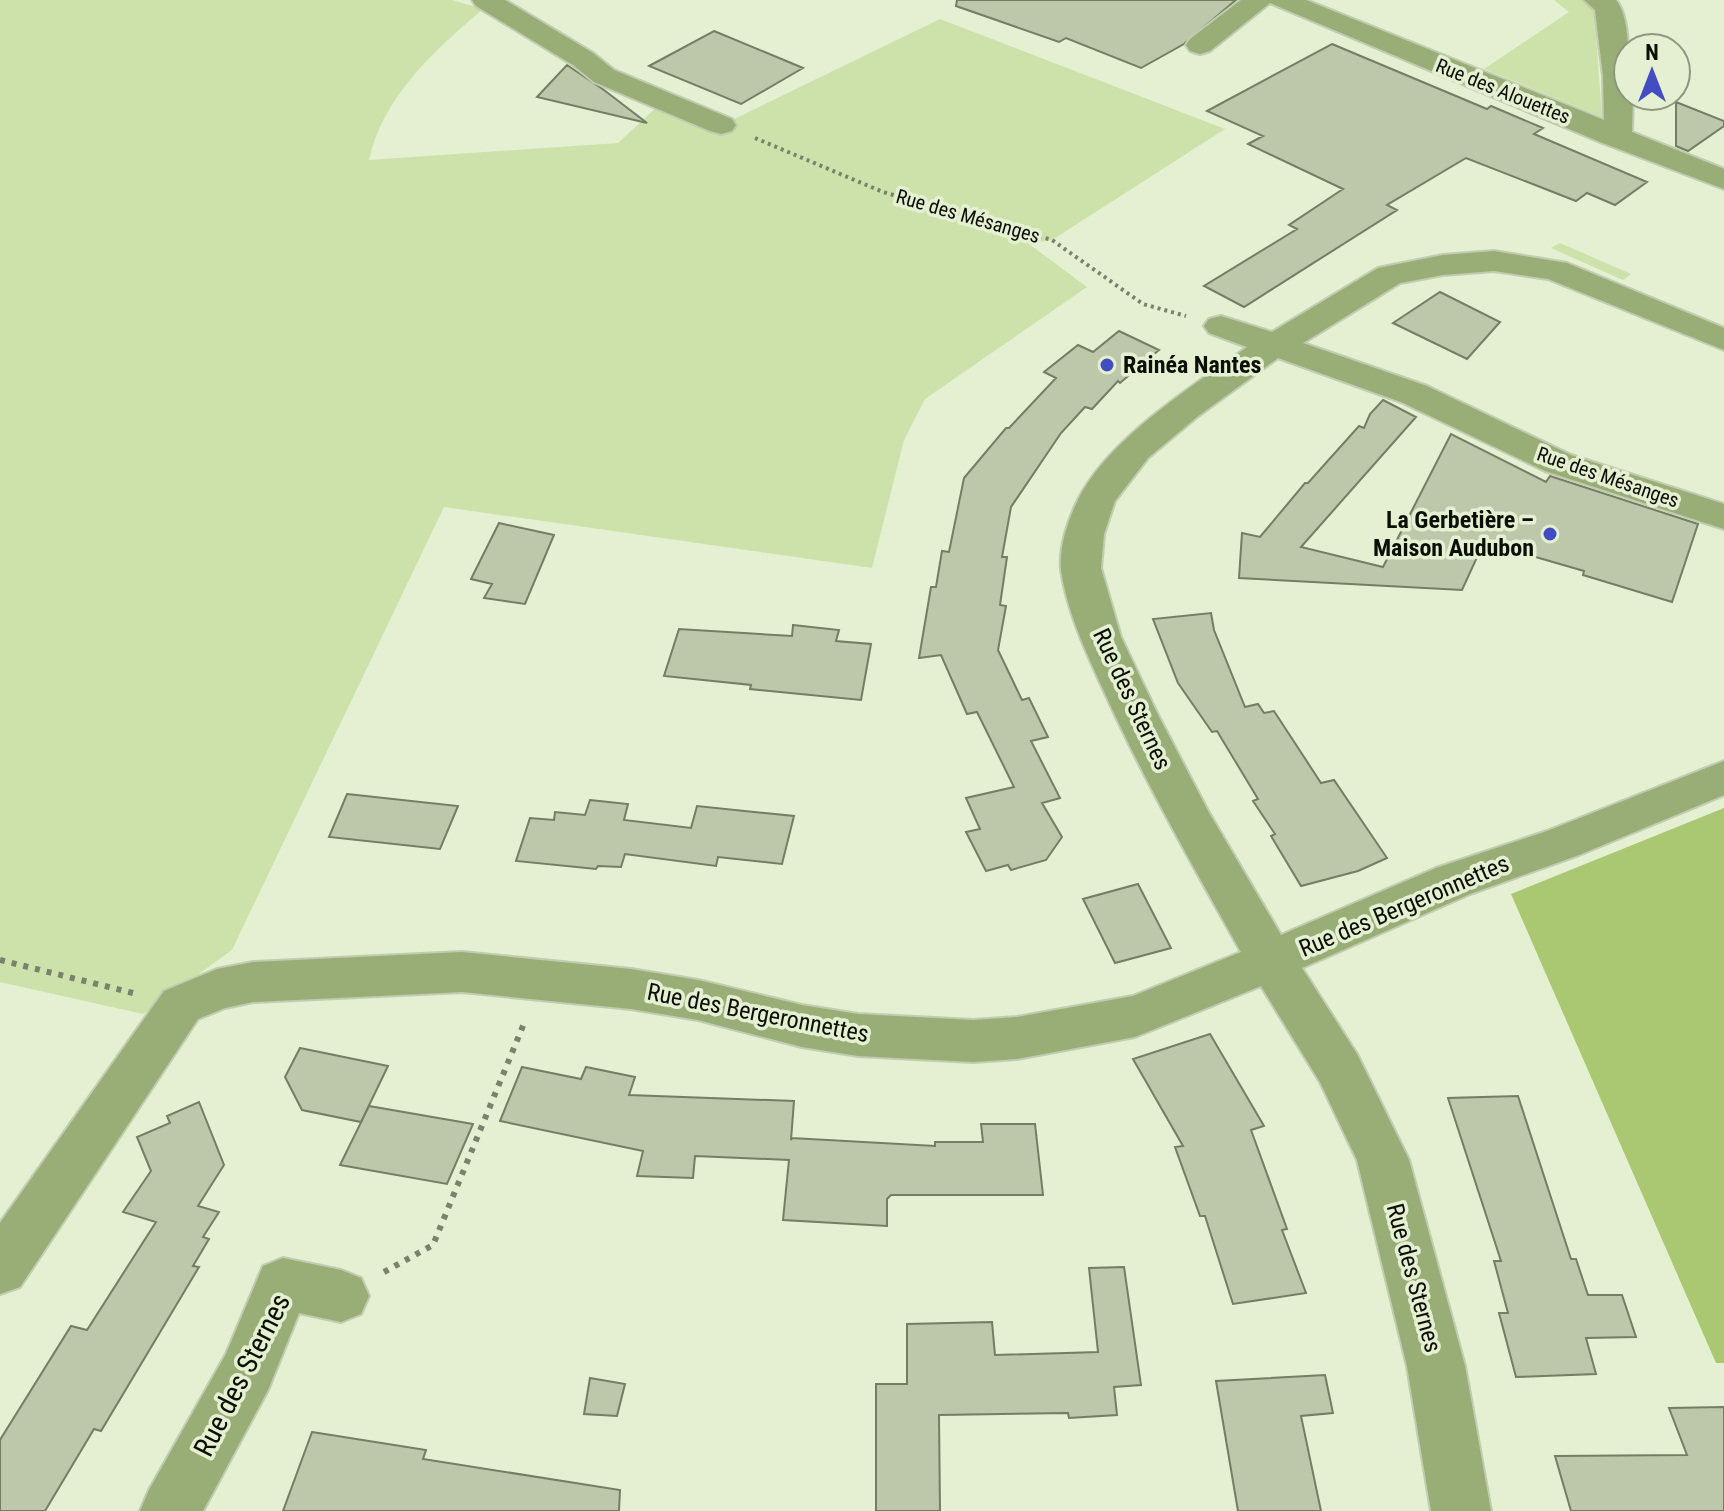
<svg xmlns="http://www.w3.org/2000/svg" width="1724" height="1511" font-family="'Roboto Condensed',sans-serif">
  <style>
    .green { fill: #cde2aa }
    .forest { fill: #aac772 }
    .building { fill: #bdc8aa; stroke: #737e62; stroke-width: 2 }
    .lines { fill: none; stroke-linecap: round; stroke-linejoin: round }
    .minor-casing { stroke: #c1ccb1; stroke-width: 4 }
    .path-far1 { stroke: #7a826e; stroke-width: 4; stroke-dasharray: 3 4; stroke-linecap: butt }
    .path { stroke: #7a826e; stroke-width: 6; stroke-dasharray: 5 7; stroke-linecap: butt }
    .minor { fill: #99ad76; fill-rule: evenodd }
    .poi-dot { fill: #444cc1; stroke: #e4f0d1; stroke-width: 3 }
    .labels { text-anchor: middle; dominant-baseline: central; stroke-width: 7; stroke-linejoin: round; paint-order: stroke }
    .far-street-label { font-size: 20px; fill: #0c0f06; stroke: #e4f0d1 }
    .poi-label { font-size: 24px; font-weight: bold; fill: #0c0f06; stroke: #e4f0d1; text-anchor: start }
    .street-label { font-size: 24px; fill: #0c0f06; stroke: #e4f0d1 }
    .near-street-label { font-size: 28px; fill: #0c0f06; stroke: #e4f0d1 }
  </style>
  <rect width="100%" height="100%" fill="#e4f0d1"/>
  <path class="green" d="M0,0h452l31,9c-48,41 -100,87 -114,151l249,-17 40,-37 64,19 218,-106 285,110 -173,111 -23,4 58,43 -162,112 -21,41 -32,128 -428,-61 -212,443 -89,64 -143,-32z
    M1554,0h29l11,8 8,109 -118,-48 85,-57z
    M1560,243l71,31 -8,6 -72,-32z"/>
  <path class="forest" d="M1724,808v555h-8l-205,-469z"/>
  <path class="building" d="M957,0h279l-52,44 -43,24 -75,-30 -7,4 -103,-36z
    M714,31l89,37 -62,36 -92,-38z
    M1332,44l155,65 4,-3 52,22 -9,6 113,48 -32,23 -28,-12 -11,8 -110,-43 -79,47 10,5 -153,97 -40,-21 93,-57 -8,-4 54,-36 -95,-45 15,-8 -56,-25z
    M567,65l37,25 43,33 -110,-26z
    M1676,102l48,19v5l-36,25 -12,-5z
    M1440,292l60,30 -33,37 -74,-36z
    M1119,331l40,19 -39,33 -2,-2 -26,28 -7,-2 -24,26 -50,74 -9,50h5l-7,48 6,1 -8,44 24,50 7,-2 19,39 -17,4 29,57 -18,5 20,34 -16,23 -35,10 -3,-5 -22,6 -20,-39 14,-3 -14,-31 48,-11 -37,-75 -10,2 -26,-59 -22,3 12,-71h5l6,-36 7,1 15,-74 42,-50h3l47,-50 -12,-6 34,-27 15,7z
    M1383,400l33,17 -115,130 82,20 68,-133 95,48 4,-6 148,48 -26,78 -89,-27 1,-4 -100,-29 -22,48 -223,-12 3,-45 18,4 45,-54h3l51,-57 5,2 6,-14z
    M499,523l55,12 -29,69 -41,-6 8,-14 -21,-5z
    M1211,613l3,17 31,77 13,-3 6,9 10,-2 47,72 13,-3 53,78 -29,13 -57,15 -30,-50 4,-2 -22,-33 5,-2 -41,-68 -5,1 -34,-49 -25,-64z
    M793,625l46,5 -3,11 35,3 -10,56 -111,-11 1,-4 -87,-9 15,-47 113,7z
    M347,794l111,12 -18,43 -111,-12z
    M590,800l38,4 -4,16 67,8 6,-22 97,10 -12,48 -64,-7 -2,9 -91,-12 -4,13 -23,-1 -2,3 -80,-8 14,-43 24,2 1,-8 30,3z
    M1138,884l33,64 -56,15 -32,-64z
    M1210,1034l54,92 -13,4 36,99 -5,1 24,63 -73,11 -28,-88h-5l-25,-69 8,-1 -50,-87z
    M300,1048l88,18 -27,56 -59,-12 -17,-33z
    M522,1067l59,12 5,-12 49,10 -6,18 165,6 -3,39 1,-2 143,8v-4h48l-2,-18h54l8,71h-152l-4,4v27l-104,-6 6,-60 -94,-4 -2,22 -56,-2 6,-25 -143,-30z
    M1518,1096l53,163h5l12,36h34l14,42 -50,1 10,36 -80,3 -17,-64h9l-14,-52h7l-53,-163z
    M199,1102l25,63 -26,41 21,6 -16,25 6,2 -16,27 6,1 -98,164 -7,-2 -49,82h-45v-71l71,-114 16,4 69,-108 -33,-10 28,-41 -14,-34 33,-14 -3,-7z
    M369,1106l104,18 -26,60 -107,-19z
    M1124,1267l17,118 -27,2 3,28 -48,3 -1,-5 -129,2 1,96h-64v-127h31v-60l85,-2 3,33 103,-3 -9,-84z
    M1325,1375l8,38 -32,3 20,95h-83l-22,-130z
    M590,1378l35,6 -8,32 -33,-2z
    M1724,1407v104h-153l-16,-55 132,-1 -18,-47z
    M312,1432l114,18 -3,9 197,31 -1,21h-336z"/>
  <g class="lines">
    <defs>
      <path id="minor" d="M472,0h33l88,53 21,17 118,49 4,6 -4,6 -11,3 -11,-3 -116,-49 -21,-17 -97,-59z
        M1241,0h65l298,120 -1,-44 -8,-66 -11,-10h32c16,19 12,71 12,96h5l-1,36 92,37v20l-124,-47 -330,-139 -60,48 -10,3 -10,-3 -4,-6 4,-6z
        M1494,251l73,12 157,65v22l-176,-71 -54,-8 -51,4 -43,8 -97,60 124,43 144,69 153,49v25l-179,-58 -144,-69 -123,-44 -81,59 -49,41 -33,43 -11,33 -3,34 20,69 37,78 50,96 73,124 155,-67 111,-37 177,-70v34l-145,60 -109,39 -168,74 55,86 52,106 56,206 26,145h-60l-24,-145 -50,-206 -37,-78 -59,-96 -126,51 -118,22 -44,3 -115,-6 -56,-9 -104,-27 -67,-11 -169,-17 -209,10 -28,6 -27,11 -178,268 -20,7v-71l164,-232 53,-22 36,-7 209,-10 169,17 67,11 104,25 56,9 115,6 44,-3 116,-21 108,-44c-48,-86 -97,-172 -138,-263 -17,-37 -36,-78 -42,-119 -2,-23 7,-50 17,-70 30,-61 115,-114 169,-153l-38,-14 -5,-7 5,-7 12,-3 51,16 106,-64 65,-13z
        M283,1258l58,12 20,8 8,18 -8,18 -20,8 -42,-9 -31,77 -65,121h-63l9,-21 77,-136 37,-88z"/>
    </defs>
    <use href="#minor" class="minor-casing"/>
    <path class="path-far1" d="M755,138l128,54 169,48 91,64 43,12"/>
    <path class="path" d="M0,960l133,33
      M384,1272l49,-27 92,-224"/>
    <use href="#minor" class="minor"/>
  </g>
  <g class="poi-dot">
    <circle cx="1107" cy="365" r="8"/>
    <circle cx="1550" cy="534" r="8"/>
  </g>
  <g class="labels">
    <g class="far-street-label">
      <text transform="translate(1503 91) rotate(22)">Rue des Alouettes</text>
      <text transform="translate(968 216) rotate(16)">Rue des Mésanges</text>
      <text transform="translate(1608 477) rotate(19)">Rue des Mésanges</text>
    </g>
    <g class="poi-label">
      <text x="1123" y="365">Rainéa Nantes</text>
      <text x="1534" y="520" text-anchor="end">La Gerbetière –<tspan x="1534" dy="28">Maison Audubon</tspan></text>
    </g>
    <g class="street-label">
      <text transform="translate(1132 699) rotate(65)">Rue des Sternes</text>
      <text transform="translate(1404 906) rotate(-23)">Rue des Bergeronnettes</text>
      <text transform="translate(758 1013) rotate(11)">Rue des Bergeronnettes</text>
      <text transform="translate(1414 1278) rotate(75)">Rue des Sternes</text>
    </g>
    <g class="near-street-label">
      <text transform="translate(242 1375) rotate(-63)">Rue des Sternes</text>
    </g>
  </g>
  <g transform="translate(1652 72)"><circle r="38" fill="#e4f0d1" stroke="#8e9680" stroke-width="2"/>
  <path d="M0-6L14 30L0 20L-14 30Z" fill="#444cc1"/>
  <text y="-12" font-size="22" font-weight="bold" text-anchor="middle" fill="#0c0f06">N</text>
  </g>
</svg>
